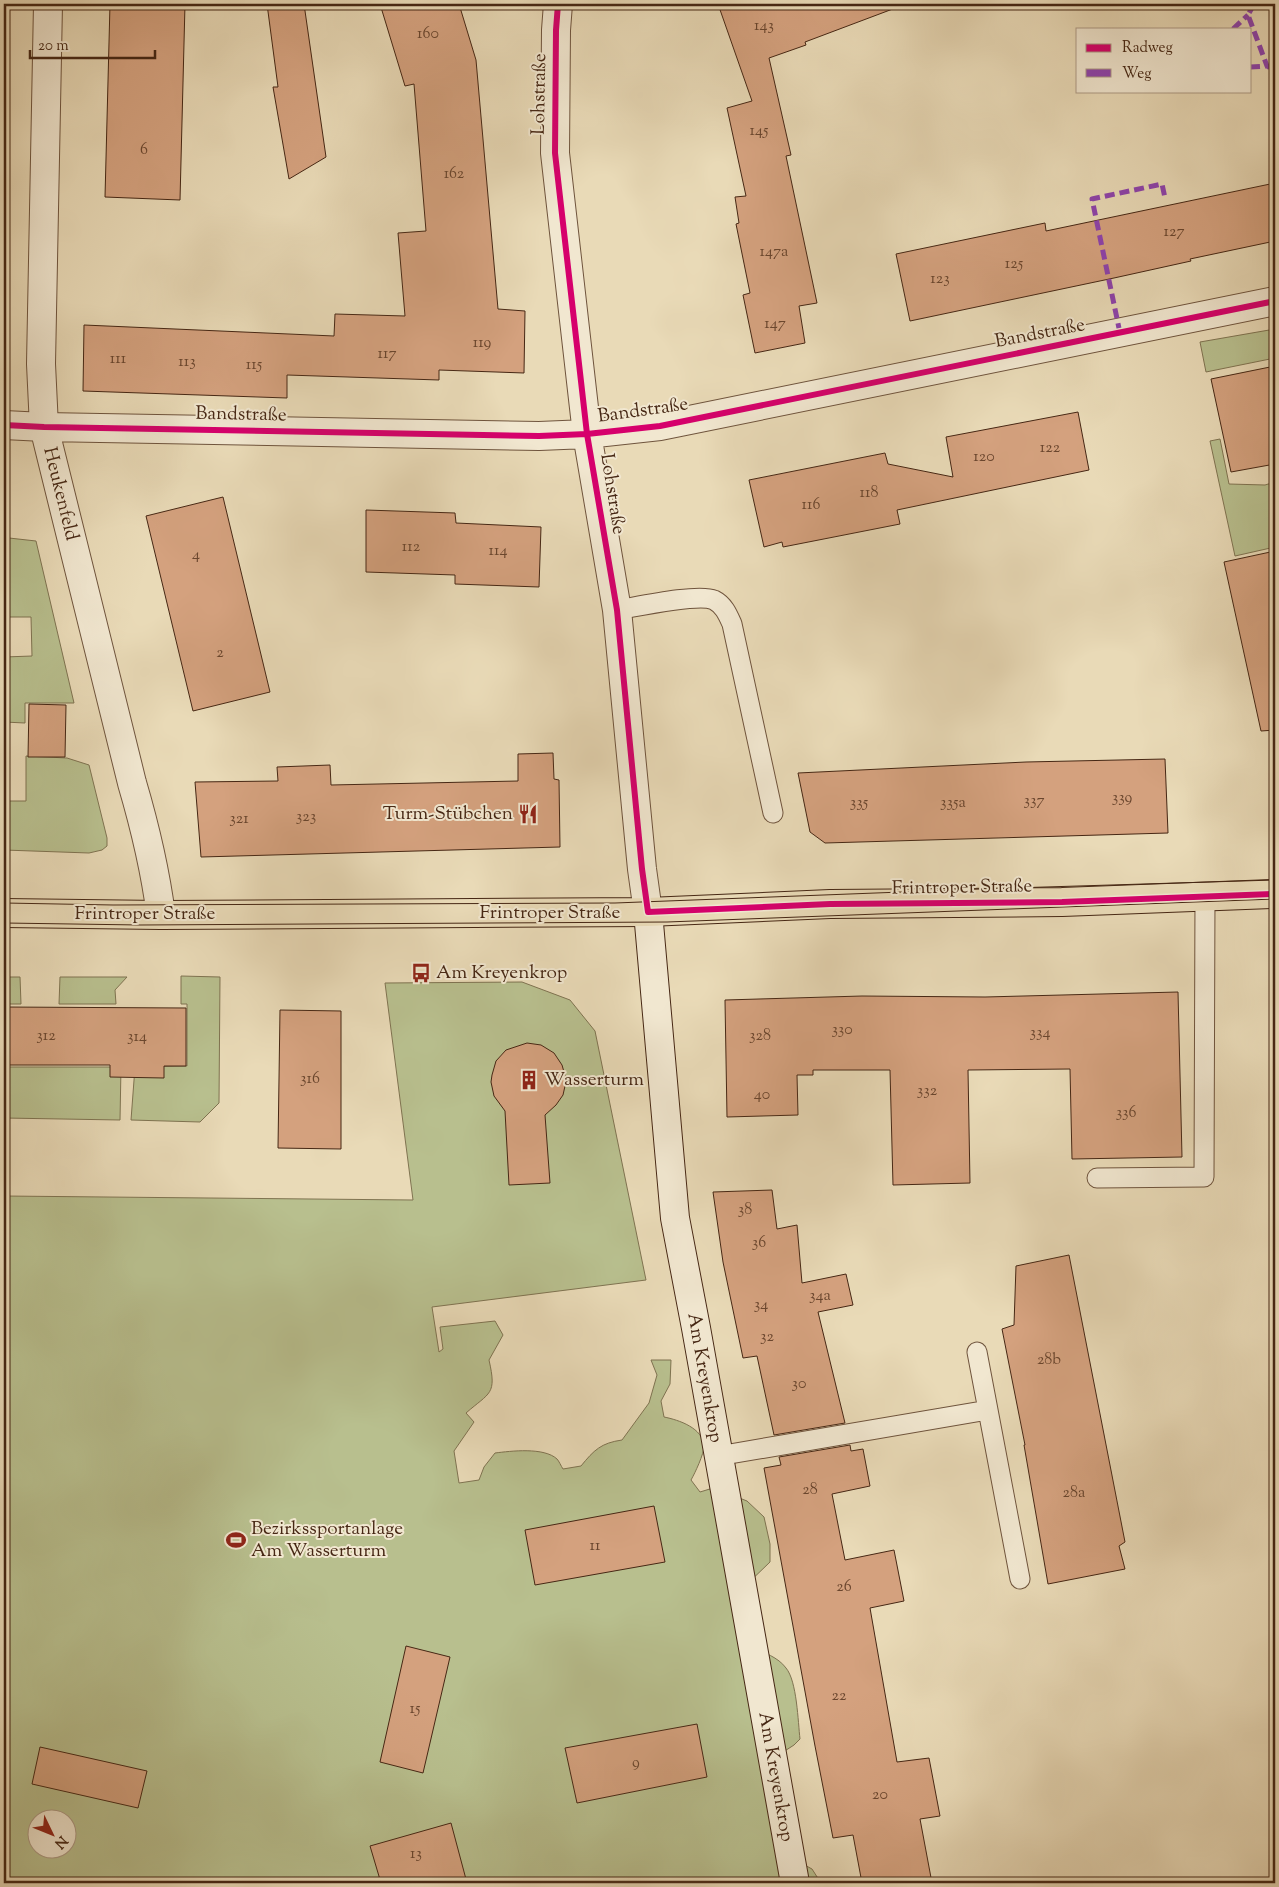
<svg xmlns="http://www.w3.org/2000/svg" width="1279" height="1887" font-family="'Sorts Mill Goudy',serif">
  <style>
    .green { fill: #b8bf8e; stroke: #7f7351; fill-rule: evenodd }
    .building { fill: #d4a17e; stroke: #462714 }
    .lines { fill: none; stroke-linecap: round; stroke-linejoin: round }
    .service-casing { stroke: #6f543d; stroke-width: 21 }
    .minor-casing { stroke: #6f543d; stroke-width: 30 }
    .secondary-casing { stroke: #462714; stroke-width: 30 }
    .primary-casing { stroke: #462714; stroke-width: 30 }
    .service { stroke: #f1e7d0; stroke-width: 19 }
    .minor { stroke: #f1e7d0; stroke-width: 28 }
    .secondary { stroke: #f1e7d0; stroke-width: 28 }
    .primary { stroke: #e9dab7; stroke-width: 28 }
    .tram { stroke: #462714; stroke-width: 1 }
    .quiet { stroke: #8e44ad; stroke-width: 5; stroke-dasharray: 10 5; stroke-linecap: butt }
    .cycleway-casing { stroke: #f1e7d0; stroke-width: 9 }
    .cycleway { stroke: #d6006c; stroke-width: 6 }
    .labels { text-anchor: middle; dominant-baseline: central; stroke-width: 4; stroke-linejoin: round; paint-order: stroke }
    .number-label { font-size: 16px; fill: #6a462e }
    .street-label { font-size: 19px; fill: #462714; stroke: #f1e7d0 }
    .poi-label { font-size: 19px; fill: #462714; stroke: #f1e7d0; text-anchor: start }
  </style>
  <rect width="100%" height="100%" fill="#e9dab7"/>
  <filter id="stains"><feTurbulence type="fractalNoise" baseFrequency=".004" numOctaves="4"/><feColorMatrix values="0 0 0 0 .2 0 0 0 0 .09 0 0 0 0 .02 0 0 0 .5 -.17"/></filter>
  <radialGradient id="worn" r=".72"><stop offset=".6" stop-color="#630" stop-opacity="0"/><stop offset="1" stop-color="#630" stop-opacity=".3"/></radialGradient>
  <path class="green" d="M1275,329v29l-69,14 -6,-30z
    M1220,439l9,45 36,1 10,-3v65l-40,9 -25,-115z
    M9,538l27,3 38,162h-49v20l-21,-1v-65l28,-1 -1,-39h-27v-57h2z
    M26,756l41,2 22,7 18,73v8l-5,4 -13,3 -85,-3v-49h22z
    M181,976l39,1 -1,126 -19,19 -69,-2 4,-53 52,-1v-62h-6z
    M4,977h16l1,27h-17z
    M60,977h67l-12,13 1,14h-57z
    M522,982l48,18 25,31 51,249 -214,27 7,45 4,-3 -3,-22 55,-6 8,14 -14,25c8,35 1,32 -23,53l8,9 -20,29 5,32 20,-3 5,-13 11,-14c16,-2 49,-6 62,6 2,2 4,7 6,10l18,-3c13,-16 20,-23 41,-26l27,-37 8,-28 -6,-15h20l-1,24 -9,17 3,16c15,3 39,11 40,29 0,8 -9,27 -13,34l9,12 13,-4 11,4 23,9 17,16 6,27v18l-29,28 12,57c11,6 25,10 33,21 11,13 12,54 14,71l-6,6 -17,11 13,101 22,12 9,14h-817v-687l409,4 -28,-217zM38,1820h30v30h-30z
    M4,1067h117l-1,53 -116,-2z"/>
  <path class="building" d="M110,4h75l-5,196 -75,-3z
    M267,4h37l22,153 -37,22 -16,-92h5z
    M380,4h79l17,56 22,249 27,2 -1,62 -85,-3v10l-152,-5v23l-204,-7 1,-66 250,11 1,-22 70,2 -7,-83 28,-2 -12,-147 -9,2z
    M718,4h179l1,3 -93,35 1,3 -37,13 22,97 -5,1 31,147 -18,3 6,37 -50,10 -12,-58 7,-2 -14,-69 3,-1 -4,-26 11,-1 -19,-88 25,-7z
    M1275,183v58l-85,18 1,2 -77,17 -204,43 -14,-67 149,-31 1,8z
    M1275,366v98l-44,8 -20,-93z
    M1078,412l11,58 -192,40 3,14 -117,23 -1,-5 -18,5 -15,-67 136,-27 3,11 65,13 -7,-40z
    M223,497l47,195 -77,19 -47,-195z
    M366,510l89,3 1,10 85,4 -2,60 -84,-3v-9l-89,-3z
    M1275,551v179l-14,1 -37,-169z
    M29,704l37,1 -1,52h-37z
    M553,753l1,26 5,1 1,67 -359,10 -6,-75 83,-1 -1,-14 53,-2 1,20 187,-4v-27z
    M1165,759l3,74 -343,10 -15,-11 -12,-59 228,-11z
    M1178,992l4,165 -110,2 -2,-90 -102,1 2,113 -77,2 -3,-115h-77v5h-16l1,40 -71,2 -2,-117 137,-4 123,1z
    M4,1007l182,1v58h-22v12l-54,-1v-12h-106z
    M280,1010l61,1v138l-63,-1z
    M527,1043l14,2 13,8 8,12 4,14 -1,7 -2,9 -7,10 -11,10 5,68 -41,2 -4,-74 -11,-15 -3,-14 1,-7 4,-14 10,-11z
    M772,1190l5,39 20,-4 5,58 44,-9 7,31 -35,7 27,111 -71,12 -17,-79 -14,2 -20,-96 -10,-70z
    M1069,1255l56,287 -6,4 6,23 -77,15 -24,-139h1l-23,-116 12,-4 2,-59z
    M850,1445l1,6 12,-2 7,37 -38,8 13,66 49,-10 10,51 -34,7 27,154 32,-4 11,58 -20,3 12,64h-70l-9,-48 -20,3 -18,-92 -51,-278 17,-3 -2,-8z
    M654,1506l11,56 -130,23 -10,-55z
    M406,1646l44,11 -27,116 -43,-11z
    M697,1724l10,53 -130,26 -12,-55z
    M40,1747l107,24 -9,37 -106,-24z
    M451,1823l16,60h-86l-11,-37z"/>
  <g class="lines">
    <defs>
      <path id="service" d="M617,610c19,-3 81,-17 97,-10 10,5 14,15 18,24l41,189
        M1097,1178l107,-1 1,-280
        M977,1352l11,58
        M718,1456l270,-46 32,169"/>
      <path id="minor" d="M48,4l-7,360 3,63 88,356c13,44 23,86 29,132
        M558,4l-2,26 -1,123 32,281 30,176 25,259 6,43
        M4,425l40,2 495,9 48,-2 73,-8 615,-125"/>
      <path id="secondary" d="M648,912l27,306 21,110 99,555"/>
      <path id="primary" d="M4,913l157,2 487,-3 182,-8 232,-2 213,-8"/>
    </defs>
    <use href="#service" class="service-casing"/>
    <use href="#minor" class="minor-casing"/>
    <use href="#secondary" class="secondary-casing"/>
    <use href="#primary" class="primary-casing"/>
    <use href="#service" class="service"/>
    <use href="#minor" class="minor"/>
    <use href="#secondary" class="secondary"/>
    <use href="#primary" class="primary"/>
    <path class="tram" d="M4,903l109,2 502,-2 365,-14 295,-9
      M4,923l136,2 527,-3 608,-23"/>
    <path class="quiet" d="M1254,4l-6,11 19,51 8,5
      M1233,29l15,-14
      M1250,67l17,-1
      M1120,333l-28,-134 70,-15 3,14"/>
    <defs>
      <path id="cycleway" d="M558,4l-2,26 -1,123 32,281 30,176 25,259 6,43 182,-8 232,-2 213,-8
        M4,425l40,2 495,9 48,-2 73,-8 615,-125"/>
    </defs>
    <use href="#cycleway" class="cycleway-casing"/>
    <use href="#cycleway" class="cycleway"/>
  </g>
  <defs>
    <symbol id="restaurant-bare" viewBox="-9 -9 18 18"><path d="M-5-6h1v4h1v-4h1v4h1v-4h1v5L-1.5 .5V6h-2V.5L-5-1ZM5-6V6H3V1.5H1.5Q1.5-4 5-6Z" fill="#8f2418" stroke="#f1e7d0" stroke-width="2.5" paint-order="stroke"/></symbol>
    <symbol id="bus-bare" viewBox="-9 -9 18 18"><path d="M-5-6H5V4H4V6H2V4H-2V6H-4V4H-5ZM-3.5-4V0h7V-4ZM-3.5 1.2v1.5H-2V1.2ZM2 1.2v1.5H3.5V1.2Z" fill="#8f2418" stroke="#f1e7d0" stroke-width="2.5" paint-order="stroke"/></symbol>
    <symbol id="building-bare" viewBox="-9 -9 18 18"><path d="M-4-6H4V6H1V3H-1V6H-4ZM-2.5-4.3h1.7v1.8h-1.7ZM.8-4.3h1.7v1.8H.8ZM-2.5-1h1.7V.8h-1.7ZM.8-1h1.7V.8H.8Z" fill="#8f2418" stroke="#f1e7d0" stroke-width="2.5" paint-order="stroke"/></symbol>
    <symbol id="stadium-bare" viewBox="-9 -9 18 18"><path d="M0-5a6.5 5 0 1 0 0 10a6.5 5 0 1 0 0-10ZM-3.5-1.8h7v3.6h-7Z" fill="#8f2418" stroke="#f1e7d0" stroke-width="2.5" paint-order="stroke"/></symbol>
  </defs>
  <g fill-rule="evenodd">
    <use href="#restaurant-bare" x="514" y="800" width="28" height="28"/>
    <use href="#bus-bare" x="407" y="959" width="28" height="28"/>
    <use href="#building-bare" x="515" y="1066" width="28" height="28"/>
    <use href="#stadium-bare" x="222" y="1526" width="28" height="28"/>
  </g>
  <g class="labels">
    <g class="number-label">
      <text x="764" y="26">143</text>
      <text x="428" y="34">160</text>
      <text x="759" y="131">145</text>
      <text x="144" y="150">6</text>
      <text x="454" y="174">162</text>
      <text x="1174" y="232">127</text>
      <text x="774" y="252">147a</text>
      <text x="1014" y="264">125</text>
      <text x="940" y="279">123</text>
      <text x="775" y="324">147</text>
      <text x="482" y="343">119</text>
      <text x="387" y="354">117</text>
      <text x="118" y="359">111</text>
      <text x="187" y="362">113</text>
      <text x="254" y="365">115</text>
      <text x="1050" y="448">122</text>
      <text x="984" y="457">120</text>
      <text x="869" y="493">118</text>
      <text x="811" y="505">116</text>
      <text x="411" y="547">112</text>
      <text x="498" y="551">114</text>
      <text x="196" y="555">4</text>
      <text x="220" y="653">2</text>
      <text x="1122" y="798">339</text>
      <text x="1034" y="801">337</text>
      <text x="859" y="803">335</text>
      <text x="953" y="803">335a</text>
      <text x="306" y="817">323</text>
      <text x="239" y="819">321</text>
      <text x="842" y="1030">330</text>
      <text x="1040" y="1033">334</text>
      <text x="46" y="1036">312</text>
      <text x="760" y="1036">328</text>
      <text x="137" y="1037">314</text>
      <text x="310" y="1079">316</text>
      <text x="927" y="1091">332</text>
      <text x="762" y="1095">40</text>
      <text x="1126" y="1113">336</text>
      <text x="745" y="1210">38</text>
      <text x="759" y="1243">36</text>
      <text x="820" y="1296">34a</text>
      <text x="761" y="1305">34</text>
      <text x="767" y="1337">32</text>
      <text x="1049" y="1360">28b</text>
      <text x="799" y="1384">30</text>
      <text x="810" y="1490">28</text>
      <text x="1074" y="1493">28a</text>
      <text x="595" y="1546">11</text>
      <text x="844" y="1587">26</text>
      <text x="839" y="1696">22</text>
      <text x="415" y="1709">15</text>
      <text x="636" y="1763">9</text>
      <text x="880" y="1795">20</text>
      <text x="416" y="1854">13</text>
    </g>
    <g class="street-label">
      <text transform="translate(540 94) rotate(-89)">Lohstraße</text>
      <text transform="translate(1040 334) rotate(-11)">Bandstraße</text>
      <text transform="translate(643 411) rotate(-8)">Bandstraße</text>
      <text transform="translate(241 415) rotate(1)">Bandstraße</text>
      <text transform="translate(60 494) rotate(76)">Heukenfeld</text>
      <text transform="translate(612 494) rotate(81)">Lohstraße</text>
      <text transform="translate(962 888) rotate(-1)">Frintroper Straße</text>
      <text x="550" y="913">Frintroper Straße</text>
      <text x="145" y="914">Frintroper Straße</text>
      <text transform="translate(704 1378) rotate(80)">Am Kreyenkrop</text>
      <text transform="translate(775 1777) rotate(80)">Am Kreyenkrop</text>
    </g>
    <g class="poi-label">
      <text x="513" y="814" text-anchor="end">Turm-Stübchen</text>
      <text x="436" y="973">Am Kreyenkrop</text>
      <text x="544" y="1080">Wasserturm</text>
      <text x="251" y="1529">Bezirkssportanlage<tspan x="251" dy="22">Am Wasserturm</tspan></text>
    </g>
  </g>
  <rect width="1279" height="1887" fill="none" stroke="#e9dab7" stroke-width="20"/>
  <rect x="5" y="5" width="1269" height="1877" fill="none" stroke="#462714" stroke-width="2.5"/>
  <rect x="10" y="10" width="1259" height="1867" fill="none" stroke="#462714"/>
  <rect x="1076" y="28" width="175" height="65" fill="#f1e7d0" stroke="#ad9a85"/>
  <rect x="1086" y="44" width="25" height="8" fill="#d6006c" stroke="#ad9a85"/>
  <text x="1122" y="52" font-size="15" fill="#462714">Radweg</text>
  <rect x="1086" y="69" width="25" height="8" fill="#8e44ad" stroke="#ad9a85"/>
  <text x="1122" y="78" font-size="15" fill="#462714">Weg</text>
  <g transform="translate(52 1834) rotate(133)"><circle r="24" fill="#f1e7d0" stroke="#ad9a85"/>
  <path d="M0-4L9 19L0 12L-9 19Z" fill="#8f2418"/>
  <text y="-8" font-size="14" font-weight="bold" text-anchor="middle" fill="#462714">N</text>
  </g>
  <path d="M30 50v8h125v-8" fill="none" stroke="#462714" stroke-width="2.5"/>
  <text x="38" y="50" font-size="15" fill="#462714" stroke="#f1e7d0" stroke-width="4" paint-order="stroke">20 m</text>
  <rect width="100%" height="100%" filter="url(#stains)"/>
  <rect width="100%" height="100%" fill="url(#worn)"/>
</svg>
